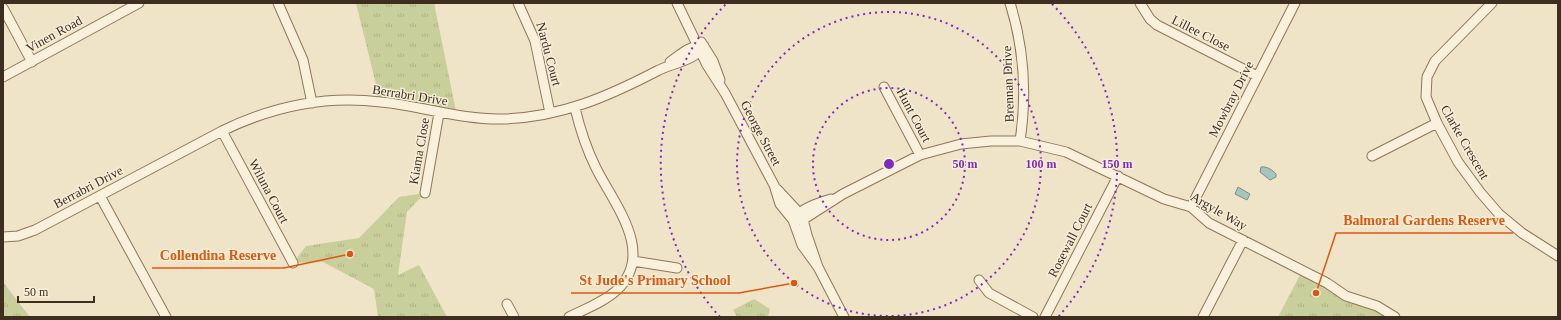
<svg xmlns="http://www.w3.org/2000/svg" width="1561" height="320" font-family="Georgia,serif">
  <style>
    .park { fill: url(#park-tufts) }
    .water { fill: #a9c4bc; stroke: #6f938a }
    .lines { fill: none; stroke-linecap: round; stroke-linejoin: round }
    .minor-casing { stroke: #8d765c; stroke-width: 11 }
    .minor { stroke: #faf1dc; stroke-width: 9 }
    .ring { fill: none; stroke: #7b2cbf; stroke-width: 2; stroke-dasharray: 2 4 }
    .labels { text-anchor: middle; dominant-baseline: central; stroke-width: 3; stroke-linejoin: round; paint-order: stroke }
    .street-label { font-size: 13px; fill: #3d2e20; stroke: #f7eed8 }
    .centre { fill: #7b2cbf; stroke: #f7eed8; stroke-width: 2 }
    .ring-label { font-size: 12px; text-anchor: middle; font-weight: bold; fill: #7b2cbf; stroke: #f7eed8; stroke-width: 3; stroke-linejoin: round; paint-order: stroke }
    .leader { fill: none; stroke: #df570d; stroke-width: 1.5 }
    .callout-dot { fill: #df570d; stroke: #f7eed8; stroke-width: 1.5 }
    .callout-label { font-size: 14px; text-anchor: middle; font-weight: bold; fill: #df570d; stroke: #f7eed8; stroke-width: 3; stroke-linejoin: round; paint-order: stroke }
  </style>
  <defs>
    <pattern id="park-tufts" width="24" height="20" patternUnits="userSpaceOnUse"><rect width="24" height="20" fill="#c9cf9b"/><path d="M3 7l-1-3M5 7V3M7 7l1-3M15 17l-1-3M17 17v-4M19 17l1-3" fill="none" stroke="#aeb285"/></pattern>
  </defs>
  <rect width="100%" height="100%" fill="#f0e4c8"/>
  <path class="park" d="M356,3h78l23,113 -77,-15z
    M425,193l-18,19 -9,63 21,-10 28,52h-69l-4,-28 -51,-27 -30,1 13,-17 53,-8 40,-41z
    M1302,271l93,46h-117z
    M3,282l27,35h-27z
    M754,299l16,10 -2,8h-31l-4,-7z"/>
  <path class="water" d="M1261,167c5,-1 12,3 15,7v3l-6,3 -10,-8z
    M1238,187l12,7 -3,6 -12,-6z"/>
  <g class="lines">
    <defs>
      <path id="minor" d="M278,3l25,57 9,43
        M518,3l17,38 15,72
        M677,3l30,62 18,28 49,92 6,19 13,16 9,25 16,22
        M1010,3c14,45 17,92 10,138
        M1140,3l10,16 7,6 100,51
        M1492,3l-57,58 -8,16 -1,20 11,26 21,39 22,30 19,22 23,19 36,23
        M3,8l29,54
        M701,42l12,19 7,19
        M670,62c10,-7 20,-17 32,-16
        M3,77l136,-74
        M884,87l36,68
        M222,131l71,132
        M1372,156l65,-33
        M777,189l25,27 5,19 11,32 26,50
        M425,193l14,-80
        M100,196l66,121
        M1191,207l104,-204
        M796,216c9,-9 23,-13 35,-17
        M793,220l11,-1 39,-25 77,-39 41,-11 30,-3h29l46,11 98,47 27,8 18,16 118,60 19,13 31,10 18,11
        M3,237l15,-1 17,-6 187,-99c49,-24 104,-36 159,-29 41,4 80,18 122,17 58,-2 104,-22 154,-48 15,-8 38,-10 47,-25
        M633,261l44,7
        M979,280l10,13 44,24
        M507,304l7,13
        M569,317c16,-8 35,-15 48,-27 39,-37 -3,-86 -21,-122 -10,-20 -16,-39 -21,-60
        M1045,317l73,-141
        M1203,317l40,-77"/>
    </defs>
    <use href="#minor" class="minor-casing"/>
    <use href="#minor" class="minor"/>
  </g>
  <g class="ring">
    <circle cx="889" cy="164" r="76"/>
    <circle cx="889" cy="164" r="152"/>
    <path d="M720 317A228 228 0 0 1 726 4M1052 4A228 228 0 0 1 1058 317"/>
  </g>
  <g class="labels">
    <g class="street-label">
      <text transform="translate(1201 33) rotate(27)">Lillee Close</text>
      <text transform="translate(54 34) rotate(-29)">Vinen Road</text>
      <text transform="translate(549 54) rotate(75)">Nardu Court</text>
      <text transform="translate(1008 84) rotate(-92)">Brennan Drive</text>
      <text transform="translate(410 95) rotate(9)">Berrabri Drive</text>
      <text transform="translate(1231 99) rotate(-63)">Mowbray Drive</text>
      <text transform="translate(914 115) rotate(62)">Hunt Court</text>
      <text transform="translate(761 133) rotate(62)">George Street</text>
      <text transform="translate(1465 142) rotate(60)">Clarke Crescent</text>
      <text transform="translate(419 151) rotate(-80)">Kiama Close</text>
      <text transform="translate(88 187) rotate(-28)">Berrabri Drive</text>
      <text transform="translate(269 191) rotate(62)">Wiluna Court</text>
      <text transform="translate(1219 211) rotate(30)">Argyle Way</text>
      <text transform="translate(1070 240) rotate(-63)">Rosewall Court</text>
    </g>
  </g>
  <circle cx="889" cy="164" r="6" class="centre"/>
  <g class="ring-label">
    <text x="965" y="168">50 m</text>
    <text x="1041" y="168">100 m</text>
    <text x="1117" y="168">150 m</text>
  </g>
  <path class="leader" d="M1316 293L1336 233H1513M350 254L284 268H152M794 283L739 293H571"/>
  <g class="callout-dot">
    <circle cx="1316" cy="293" r="4"/>
    <circle cx="350" cy="254" r="4"/>
    <circle cx="794" cy="283" r="4"/>
  </g>
  <g class="callout-label">
    <text x="1424" y="225">Balmoral Gardens Reserve</text>
    <text x="218" y="260">Collendina Reserve</text>
    <text x="655" y="285">St Jude's Primary School</text>
  </g>
  <rect width="1561" height="320" fill="none" stroke="#3d2e20" stroke-width="8"/>
  <path d="M18 296v6h76v-6" fill="none" stroke="#3d2e20" stroke-width="2"/>
  <text x="24" y="296" font-size="12" fill="#3d2e20" stroke="#f7eed8" stroke-width="3" paint-order="stroke">50 m</text>
</svg>
